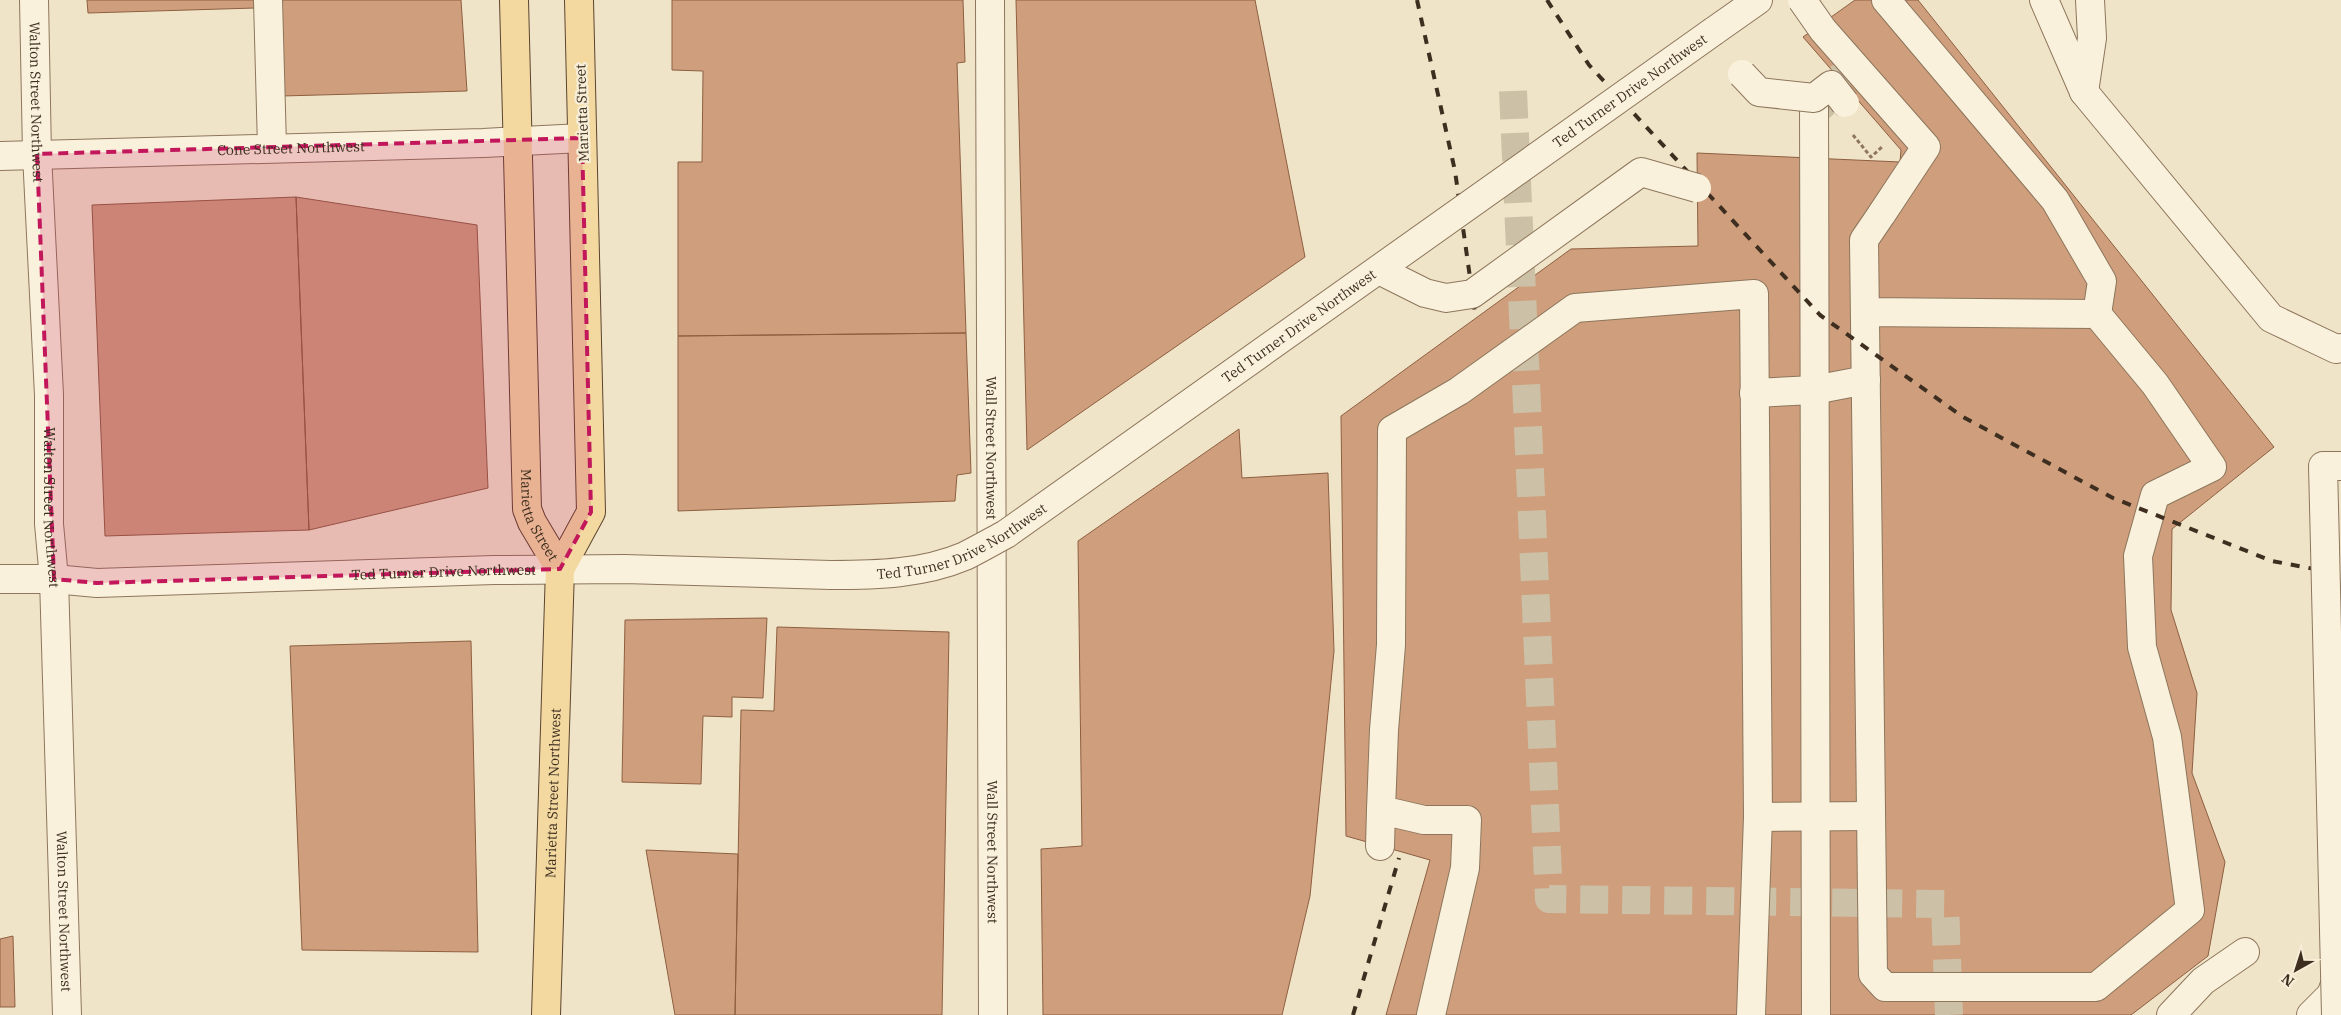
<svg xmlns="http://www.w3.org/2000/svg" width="2341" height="1015" font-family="'IBM Plex Serif',serif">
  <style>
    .building { fill: #cf9f7d; stroke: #8d5f41 }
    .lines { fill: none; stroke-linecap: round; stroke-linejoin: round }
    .minor-tunnel { stroke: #ccc0a6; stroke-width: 28; stroke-dasharray: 28 14; stroke-linecap: butt }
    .minor-casing { stroke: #8d765c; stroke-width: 30 }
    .major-casing { stroke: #5b4430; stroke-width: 30 }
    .path { stroke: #8d765c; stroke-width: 3; stroke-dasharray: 4 2.5; stroke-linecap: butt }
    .minor { stroke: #faf1dc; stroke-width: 28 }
    .major { stroke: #f3d9a0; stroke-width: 28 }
    .rail { stroke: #3d2e20; stroke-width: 4; stroke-dasharray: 9 9; stroke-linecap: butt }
    .minor-bridge-casing { stroke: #8d765c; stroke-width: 30; stroke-linecap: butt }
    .minor-bridge { stroke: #faf1dc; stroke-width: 28 }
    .marked { fill: #c2185b; fill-opacity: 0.2; stroke: #c2185b; stroke-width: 4; stroke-dasharray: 10 6; stroke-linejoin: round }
    .labels { text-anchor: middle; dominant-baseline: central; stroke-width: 4.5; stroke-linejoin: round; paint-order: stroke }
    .street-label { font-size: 14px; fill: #3d2e20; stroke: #f7eed8 }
  </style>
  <rect width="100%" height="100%" fill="#f0e4c8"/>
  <path class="building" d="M87,0h168v8l-167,5z
    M279,0h182l6,91 -185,5z
    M672,0h291l2,62 -8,1 9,270 -288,3v-174h24l1,-91 -31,-1z
    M1016,0h239l50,257 -278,193z
    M1855,0h63l356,447 -102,82 -1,81 26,83 -5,80 33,89 -17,94 -77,59h-745l44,-155 -84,-24 -5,-420 230,-167 127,-3 -1,-93 203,9 1,-12 -98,-113z
    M296,197l181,28 11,263 -179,42z
    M296,197l13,333 -204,6 -13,-331z
    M966,333l5,140 -14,2 -2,26 -277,10v-175z
    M1239,429l3,49 86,-5 6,178 -24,245 -28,119h-239l-2,-166 41,-3 -4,-305z
    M767,618l-4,80 -31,-1v20l-29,-1 -2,68 -79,-2 3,-162z
    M777,627l172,5 -7,383h-207l6,-305 33,1z
    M471,641l7,311 -176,-2 -12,-304z
    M646,850l92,4 -3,161h-60z
    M13,936l2,71h-15v-68z"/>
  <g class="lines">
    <path class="minor-tunnel" d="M1513,91l36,808 396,5 4,111
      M1835,113l-7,-8 26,-22 -15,-30"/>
    <defs>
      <g id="minor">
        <path id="s1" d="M34,0l3,154 12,241v129l5,55 13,436"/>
        <path d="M268,0l4,147"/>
        <path id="s2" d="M990,0l3,1015"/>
        <path d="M1886,0l169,200 47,81 -5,33"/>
        <path d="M2044,0l40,92 187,226 65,31 5,-1"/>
        <path d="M1714,31l44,-31"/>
        <path d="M2084,92l8,-54 -2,-38"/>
        <path d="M1814,98l2,917"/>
        <path id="s3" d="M0,156l483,-13 99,-5"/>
        <path d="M1865,312l232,2 58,70 57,83 -57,28 -17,61 4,91 25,90 23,173 -94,77h-211l-12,-13 -9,-734 19,-28"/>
        <path d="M1754,393l60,-3 52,-10"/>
        <path d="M2325,547l-2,-81h18"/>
        <path id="s4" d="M0,579h54l43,4 397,-13 130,-1 207,6"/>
        <path d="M1758,817l113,-1"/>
        <path d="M1380,846l1,-36"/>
        <path d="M1431,1015l34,-147 2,-48h-43l-43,-10 3,-80 7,-85 1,-215 67,-39 116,-83 179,-14 4,523 -7,198"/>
        <path d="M2171,1015l32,-34 42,-29"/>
        <path d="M2311,1015l20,-20 9,-24"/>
      </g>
      <g id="major">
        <path id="s5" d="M514,0l13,509 5,13 28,47"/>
        <path id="s6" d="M546,1015l14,-446 31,-57 -12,-512"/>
      </g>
    </defs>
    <use href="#minor" class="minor-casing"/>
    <use href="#major" class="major-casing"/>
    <path class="path" d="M1853,135l18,22 12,-11"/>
    <use href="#minor" class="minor"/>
    <use href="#major" class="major"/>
    <path class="rail" d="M1417,0l38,171 20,142
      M1547,0l42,65 231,250 143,102 150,81 159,63 69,13
      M1353,1015l46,-157"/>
    <defs>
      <g id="minor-bridge">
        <path d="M1802,0l21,30 103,117 -43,65"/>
        <path d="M1742,74l17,18 55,6 17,-13 14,18"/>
        <path d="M1379,270l46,23 21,5 26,-4 169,-122 56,16"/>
        <path d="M2325,547l11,468"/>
        <path id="s7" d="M831,575c45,0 92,-1 134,-19 14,-7 28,-15 41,-22l708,-503"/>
      </g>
    </defs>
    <use href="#minor-bridge" class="minor-bridge-casing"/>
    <use href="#minor-bridge" class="minor-bridge"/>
  </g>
  <path class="marked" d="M582,138l9,374 -31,57 -463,14 -43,-4 -17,-425z"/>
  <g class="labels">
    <g class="street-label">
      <text stroke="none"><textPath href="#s7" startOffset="948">Ted Turner Drive Northwest</textPath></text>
      <text stroke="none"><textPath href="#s1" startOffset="102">Walton Street Northwest</textPath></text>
      <text transform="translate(582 113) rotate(-92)">Marietta Street</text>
      <text stroke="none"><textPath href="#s3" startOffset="291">Cone Street Northwest</textPath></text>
      <text stroke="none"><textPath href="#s7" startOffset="542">Ted Turner Drive Northwest</textPath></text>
      <text stroke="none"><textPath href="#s2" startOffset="448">Wall Street Northwest</textPath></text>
      <text stroke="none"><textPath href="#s1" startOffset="508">Walton Street Northwest</textPath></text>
      <text stroke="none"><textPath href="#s5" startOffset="518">Marietta Street</textPath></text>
      <text stroke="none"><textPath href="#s7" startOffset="138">Ted Turner Drive Northwest</textPath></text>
      <text stroke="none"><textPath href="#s4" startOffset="444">Ted Turner Drive Northwest</textPath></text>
      <text stroke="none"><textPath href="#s6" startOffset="222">Marietta Street Northwest</textPath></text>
      <text stroke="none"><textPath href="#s2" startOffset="852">Wall Street Northwest</textPath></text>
      <text stroke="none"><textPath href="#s1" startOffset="912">Walton Street Northwest</textPath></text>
    </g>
  </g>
  <g transform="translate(2296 970) rotate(219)" stroke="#f7eed8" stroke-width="4" paint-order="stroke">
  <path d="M0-4L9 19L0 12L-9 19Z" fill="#3d2e20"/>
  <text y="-8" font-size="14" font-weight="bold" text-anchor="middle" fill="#3d2e20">N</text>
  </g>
</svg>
